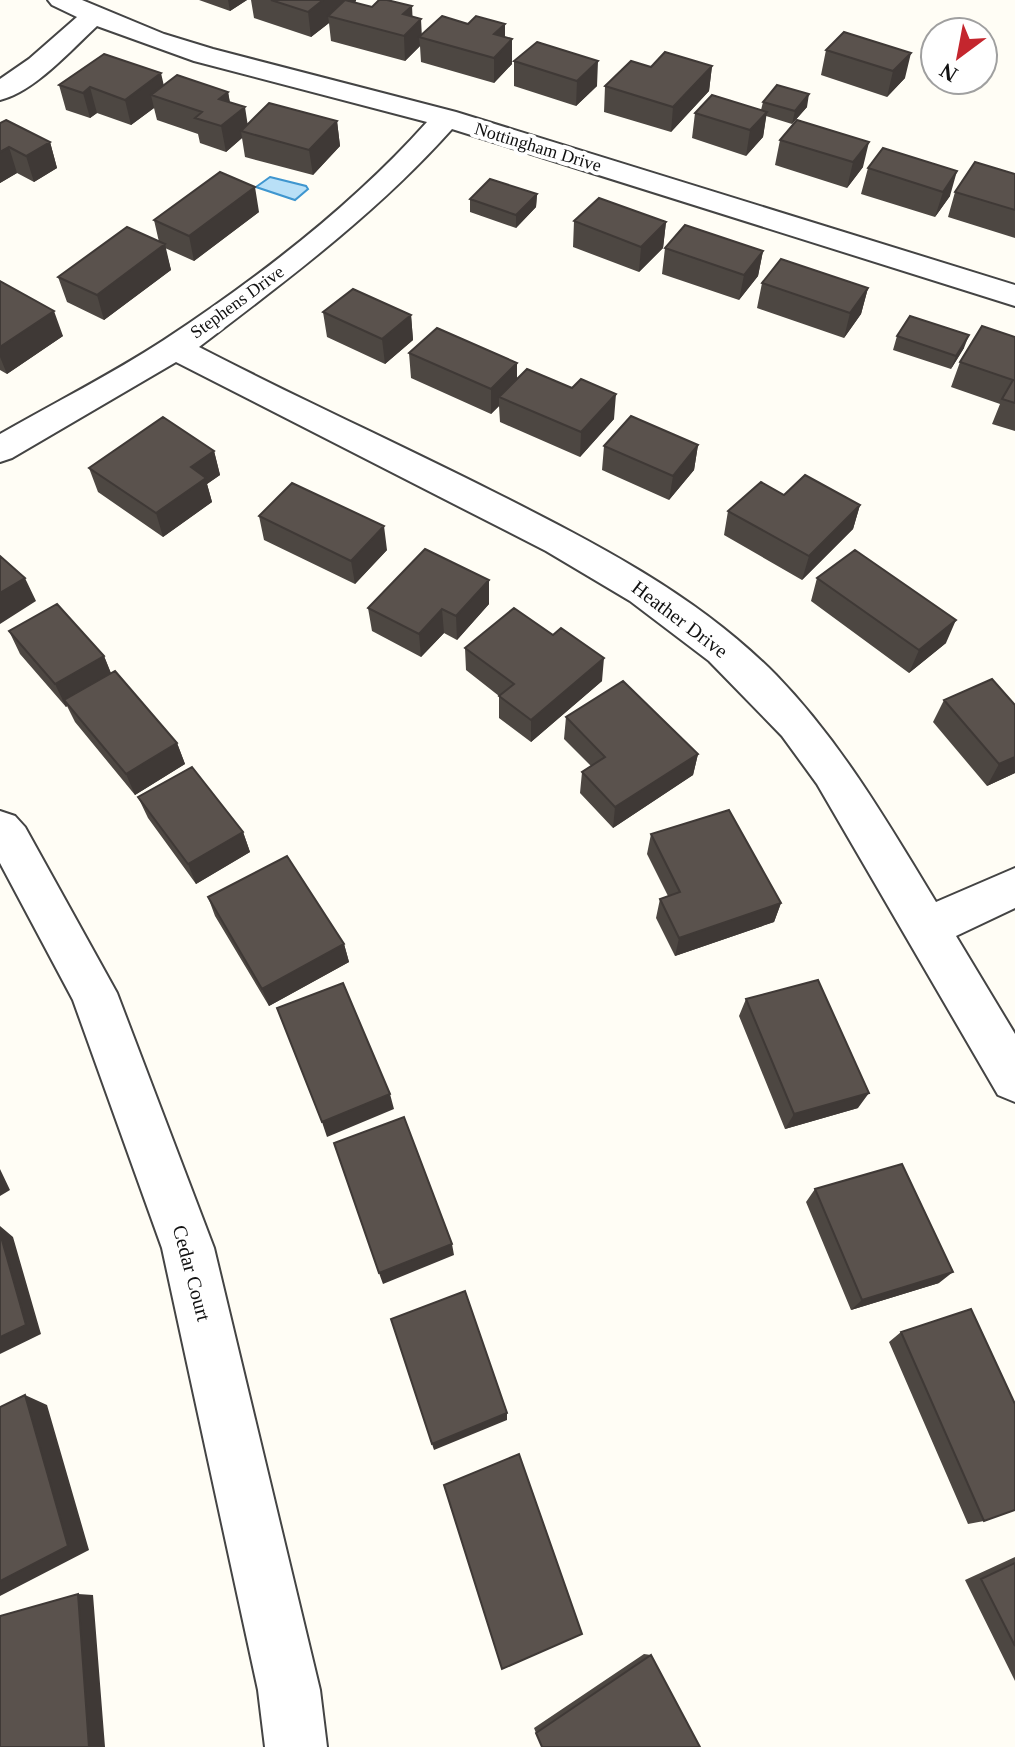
<svg xmlns="http://www.w3.org/2000/svg" width="1015" height="1747" font-family="'Times New Roman',serif">
  <style>
    .water { fill: #b9e0f7; stroke: #3f96cf; stroke-width: 2 }
    .lines { fill: none; stroke-linecap: round; stroke-linejoin: round }
    .street-casing { stroke: #444; stroke-width: 4 }
    .street { fill: #fff; fill-rule: evenodd }
    .wall { fill: #4d4742 }
    .shaded-wall { fill: #3f3936 }
    .building { fill: #5a524d; stroke: #3f3936; stroke-width: 2 }
    .labels { text-anchor: middle; dominant-baseline: central; stroke-width: 8; stroke-linejoin: round; paint-order: stroke }
    .far-street-label { font-size: 18px; fill: #111; stroke: #fff }
    .street-label { font-size: 20px; fill: #111; stroke: #fff }
  </style>
  <rect width="100%" height="100%" fill="#fffdf5"/>
  <path class="water" d="M270,177l36,9 2,3 -13,11 -39,-13z"/>
  <g class="lines">
    <defs>
      <path id="street" d="M48,0h34l82,34 49,15 243,63 559,173v21l-563,-177c-75,84 -164,150 -253,218 96,50 196,95 293,144 101,51 204,103 284,184 65,67 112,148 160,227l79,-34v40l-59,28 59,98v68l-17,-7 -181,-311 -35,-48 -73,-75 -79,-60 -84,-50 -370,-189 -164,96 -12,4v-28c54,-31 112,-60 164,-94 94,-62 188,-134 263,-218l-233,-61 -97,-35c-26,24 -63,66 -97,74v-21l29,-20 48,-42 -25,-12z
        M0,811l15,5 10,11 92,166 97,255 106,442 7,57h-62l-7,-57 -96,-442 -89,-248 -73,-137z"/>
    </defs>
    <use href="#street" class="street-casing"/>
    <use href="#street" class="street"/>
  </g>
  <path class="wall" d="M199,0h48l-17,11z
    M251,0h105l-1,3 57,14 10,18 83,2 7,2v25l-18,19 -73,-21 -1,-16 -15,15 -74,-20 -2,-18 -18,14 -57,-19z
    M844,32l61,46 -18,19 -66,-22 5,-25z
    M514,61l83,25 -21,20 -62,-20z
    M712,66l-3,25 -38,41 -67,-20 1,-26 46,-19z
    M59,85h105l64,7 2,10 18,22 89,-3 3,25 -27,29 -68,-18 -3,-19 -16,14 -26,-9 -2,-9 -41,-14 -3,-12 -23,17 -34,-12 -7,5 -24,-8z
    M763,102l44,5 -15,17 -26,-8 -3,21 -17,19 -54,-18 3,-25 66,-3z
    M797,120l66,47 -16,21 -72,-23 5,-25z
    M0,123l50,19 7,26 -23,14 -17,-9 -17,10z
    M883,148l67,48 -15,21 -74,-23 7,-26z
    M1015,174v64l-67,-21 7,-25z
    M537,194l-1,13 -20,21 -46,-16v-13z
    M259,212l-65,49 -29,-13 6,22 -67,50 -37,-18 -9,-25 101,-35 -5,-22z
    M574,221l92,1 -3,26 -24,24 -66,-25z
    M665,248l98,3 -5,25 -19,24 -77,-26z
    M0,281l63,55 -56,38 -7,-4z
    M762,283l106,5 -7,26 -17,24 -87,-30z
    M323,312l88,3 2,25 -28,24 -58,-27z
    M897,336l67,12 -13,21 -58,-19z
    M1015,337v94l-23,-7 8,-20 -49,-17 9,-25z
    M409,353l108,26 97,40 -34,38 -80,-35 -1,-16 -8,8 -80,-36z
    M698,445l-4,25 -25,30 -67,-30 2,-24z
    M214,451l6,24 -13,9 5,18 -49,35 -65,-45 -9,-24z
    M784,495l76,10 -7,24 -51,51 -78,-45 4,-24z
    M259,516l128,34 -32,34 -91,-44z
    M817,578l129,65 -37,30 -98,-72z
    M489,604l-32,36 -13,-7 -23,24 -49,-26 -4,-23z
    M9,631l95,25 7,17 66,70 8,21 -50,31 -60,-73 -8,-16 -1,1 -46,-53z
    M465,648l137,33 -71,61 -32,-24v-22l-33,-26z
    M944,700l71,73 -28,13 -54,-64z
    M566,717l132,37 -5,21 -80,53 -33,-35 2,-21 9,-6 -27,-27z
    M138,797l105,35 7,20 -54,32 -48,-66z
    M651,834l130,69 -7,19 -99,34 -19,-38 4,-19 8,-3 -21,-42z
    M208,897l136,47 5,18 -80,44 -54,-90z
    M746,999l112,109 -73,21 -46,-113z
    M815,1189l124,94 -88,27 -45,-108z
    M901,1332l83,189 -16,3 -79,-182z
    M1015,1557v124l-50,-101z
    M644,1654l7,1 -115,78 -2,-5z"/>
  <path class="shaded-wall" d="M228,0h19l-17,11z
    M323,0h33v1l-21,17 -7,-2 1,7 -18,14 -3,-25z
    M412,6l1,21 8,-8 1,19 -3,-1 1,9 -15,15 -2,-47z
    M505,24v23l7,-8v25l-18,19v-49z
    M911,53l-6,25 -18,19 6,-26z
    M598,61l-1,25 -21,20 1,-25z
    M712,66l-3,25 -38,41 2,-25z
    M161,73l6,26 -16,-4 3,13 -23,17 -6,-25z
    M90,87l7,26 -7,5 -7,-25z
    M228,92l4,25 -13,-18z
    M809,94l-2,13 -15,17 3,-13z
    M245,107l4,26 -8,-2 1,7 -16,14 -5,-26z
    M767,112l-4,25 -17,19 4,-26z
    M337,121l3,25 -27,29 -4,-25z
    M50,142l7,26 -23,14 -8,-26z
    M869,142l-6,25 -16,21 6,-26z
    M9,147l8,26 -17,10v-31z
    M957,171l-7,25 -15,21 8,-25z
    M255,187l4,25 -65,49 -5,-25z
    M537,194l-1,13 -20,21v-13z
    M666,222l-3,26 -24,24 2,-25z
    M165,244l6,26 -67,50 -7,-25z
    M763,251l-5,25 -19,24 5,-25z
    M868,288l-7,26 -17,24 6,-25z
    M54,311l9,25 -56,38 -7,-17v-10z
    M411,315l2,25 -28,24 -3,-25z
    M969,335l-5,13 -13,21 5,-13z
    M517,363v25l-18,9v9l-8,8v-25z
    M616,394l-2,25 -34,38 1,-25z
    M698,445l-4,25 -25,30 4,-24z
    M214,451l6,24 -13,9 5,18 -49,35 -7,-24 35,-46z
    M860,505l-7,24 -51,51 7,-24z
    M384,526l3,24 -32,34 -4,-23z
    M25,578l11,23 -36,23v-31z
    M489,580v24l-32,36 -1,-24z
    M442,609l2,24 -23,24 -2,-23z
    M956,620l-10,23 -37,30 10,-23z
    M104,656l9,23 -49,21 3,6 -1,1 -11,-23z
    M604,658l-2,23 -71,61v-22z
    M177,743l8,21 -50,31 -9,-21z
    M698,754l-5,21 -80,53 2,-21z
    M1015,757v16l-28,13 12,-22z
    M243,832l7,20 -54,32 -8,-20z
    M781,903l-7,19 -99,34 4,-18z
    M344,944l5,18 -80,44 -7,-17z
    M869,1093l-11,15 -73,21 9,-15z
    M390,1094l4,15 -67,28 -5,-15z
    M0,1169l10,21 -10,6z
    M0,1226l13,11 28,97 -41,20z
    M452,1244l2,11 -71,29 -4,-11z
    M953,1272l-14,11 -88,27 11,-10z
    M25,1395l22,10 42,145 -89,46v-15z
    M507,1413v7l-73,30 -2,-6z
    M78,1594l15,1 12,152h-16z"/>
  <path class="building" d="M271,0h52l-15,12z
    M345,0l27,7 7,-7h8l25,6 -9,8 18,5 -17,17 -76,-20z
    M442,16l26,8 8,-8 29,8 -11,10 18,5 -18,19 -75,-21z
    M844,32l67,21 -18,18 -67,-21z
    M537,42l61,19 -21,20 -63,-20z
    M665,52l47,14 -39,41 -68,-21 26,-25 20,6z
    M104,54l57,19 -36,27 -35,-13 -7,6 -24,-8z
    M177,75l51,17 -9,7 26,8 -24,19 -26,-8 7,-6 -51,-17z
    M777,85l32,9 -14,17 -32,-9z
    M712,95l55,17 -17,18 -55,-17z
    M269,103l68,18 -28,29 -68,-19z
    M6,120l44,22 -24,14 -17,-9 -9,5v-29z
    M797,120l72,22 -16,20 -73,-22z
    M883,148l74,23 -14,21 -75,-24z
    M975,162l40,12v36l-60,-18z
    M220,172l35,15 -66,49 -35,-16z
    M490,179l47,15 -21,21 -46,-16z
    M599,198l67,24 -25,25 -67,-26z
    M685,225l78,26 -19,24 -79,-27z
    M127,227l38,17 -68,51 -39,-18z
    M781,259l87,29 -18,25 -88,-30z
    M0,281l54,30 -54,36z
    M353,289l58,26 -29,24 -59,-27z
    M910,316l59,19 -13,21 -59,-20z
    M982,326l33,11v66l-13,-4 11,-19 -53,-18z
    M437,328l80,35 -26,26 -82,-36z
    M527,369l45,19 9,-9 35,15 -35,38 -82,-35z
    M631,416l67,29 -25,31 -69,-30z
    M163,417l51,34 -23,16 15,11 -50,35 -67,-45z
    M805,475l55,30 -51,51 -81,-45 33,-29 23,13z
    M292,483l92,43 -33,35 -92,-45z
    M425,549l64,31 -33,36 -14,-7 -23,25 -51,-26z
    M855,550l101,70 -37,30 -102,-72z
    M0,556l25,22 -25,15z
    M57,604l47,52 -49,28 -46,-53z
    M514,608l39,27 8,-7 43,30 -73,62 -32,-24 15,-12 -49,-36z
    M115,671l62,72 -51,31 -62,-74z
    M992,679l23,26v52l-16,7 -55,-64z
    M623,681l75,73 -83,53 -33,-35 23,-15 -39,-40z
    M192,767l51,65 -55,32 -50,-67z
    M729,810l52,93 -102,35 -19,-39 20,-7 -29,-58z
    M287,856l57,88 -82,45 -54,-92z
    M818,980l51,113 -75,21 -48,-115z
    M343,983l47,111 -68,28 -45,-114z
    M404,1117l48,127 -73,29 -45,-130z
    M902,1164l51,108 -91,28 -47,-111z
    M0,1233l26,92 -26,12z
    M465,1291l42,122 -75,31 -41,-125z
    M971,1309l44,95v106l-31,11 -83,-189z
    M25,1395l43,151 -68,35v-174z
    M519,1454l63,180 -80,35 -58,-184z
    M1015,1563v83l-34,-67z
    M78,1594l11,153h-89v-131z
    M651,1655l49,92h-158l-6,-14z"/>
  <g class="labels">
    <g class="far-street-label">
      <text transform="translate(538 147) rotate(17)">Nottingham Drive</text>
      <text transform="translate(237 302) rotate(-36)">Stephens Drive</text>
    </g>
    <g class="street-label">
      <text transform="translate(680 619) rotate(37)">Heather Drive</text>
      <text transform="translate(192 1273) rotate(75)">Cedar Court</text>
    </g>
  </g>
  <g transform="translate(959 56) rotate(212)"><circle r="38" fill="#ffffff" stroke="#a0a0a0" stroke-width="2"/>
  <path d="M0-6L14 30L0 20L-14 30Z" fill="#c4262e"/>
  <text y="-12" font-size="22" font-weight="bold" text-anchor="middle" fill="#111111">N</text>
  </g>
</svg>
